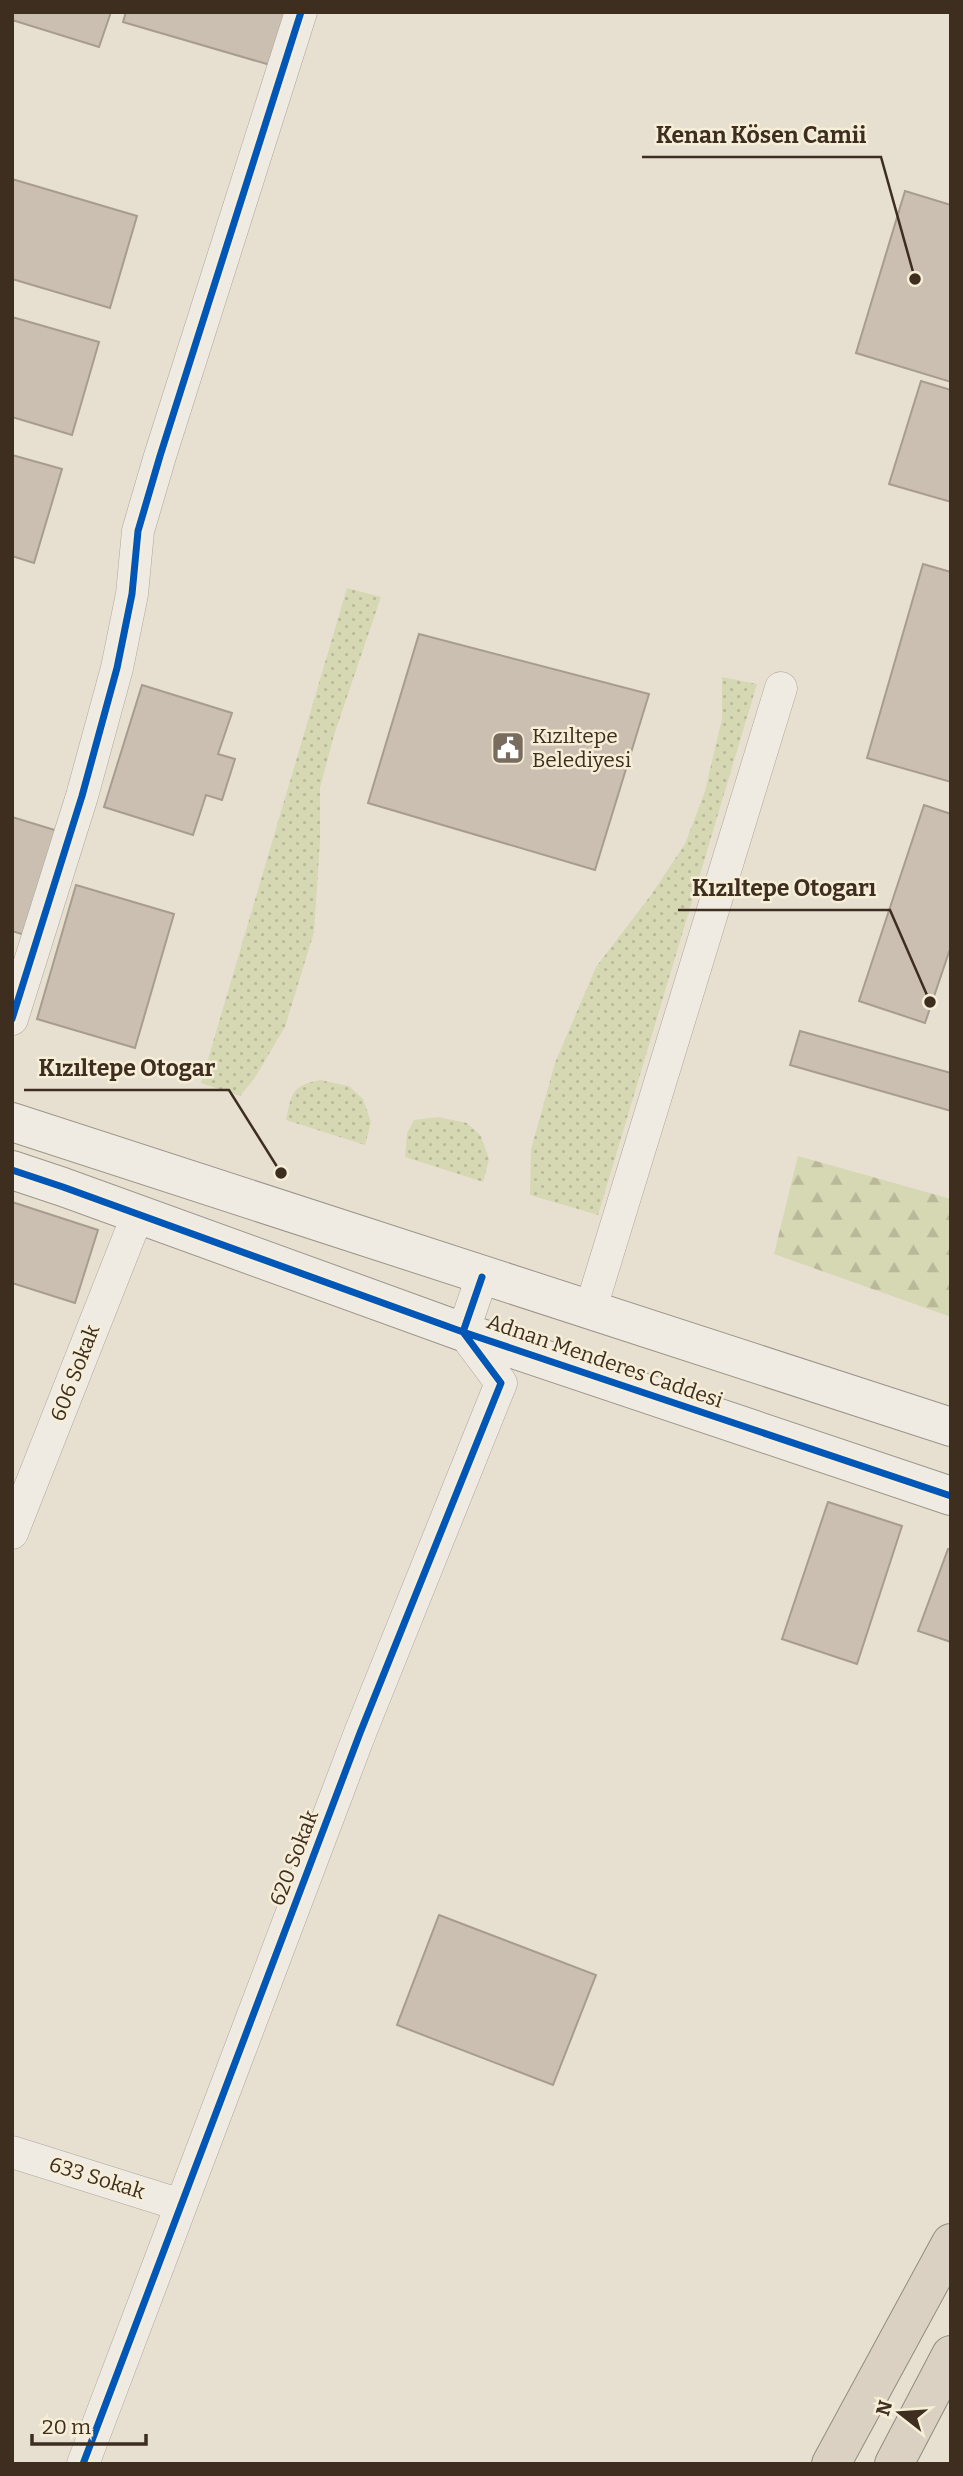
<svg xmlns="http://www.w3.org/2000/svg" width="963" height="2476" font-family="Bitter,serif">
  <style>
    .grass { fill: url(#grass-dots) }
    .forest { fill: url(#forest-firs) }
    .building { fill: #cbbfb2; stroke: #a89c90; stroke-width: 2 }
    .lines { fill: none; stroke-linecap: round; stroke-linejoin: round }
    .street-casing { stroke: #ada599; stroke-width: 33 }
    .secondary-casing { stroke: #9c958a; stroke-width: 40 }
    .highway-casing { stroke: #928b80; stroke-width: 40 }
    .street { stroke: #efebe3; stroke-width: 32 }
    .secondary { stroke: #efebe3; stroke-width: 38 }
    .highway { stroke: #dad1c2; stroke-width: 38 }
    .cycleway-casing { stroke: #f7eed8; stroke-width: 11 }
    .cycleway { stroke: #0057b8; stroke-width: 7 }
    .labels { text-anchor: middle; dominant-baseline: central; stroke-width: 5; stroke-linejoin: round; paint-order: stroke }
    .poi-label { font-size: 21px; fill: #3d2e20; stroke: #f7eed8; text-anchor: start }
    .street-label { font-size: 21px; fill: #3d2e20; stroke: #f7eed8 }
    .leader { fill: none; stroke: #3d2e20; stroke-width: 2.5 }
    .callout-dot { fill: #3d2e20; stroke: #f7eed8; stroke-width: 2.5 }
    .callout-label { font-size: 23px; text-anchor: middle; font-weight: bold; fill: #3d2e20; stroke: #f7eed8; stroke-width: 5; stroke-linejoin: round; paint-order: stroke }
  </style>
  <defs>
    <pattern id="grass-dots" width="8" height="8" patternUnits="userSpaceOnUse" patternTransform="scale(1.75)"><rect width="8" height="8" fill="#d6d7b3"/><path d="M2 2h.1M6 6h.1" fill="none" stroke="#b9b99a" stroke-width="1.8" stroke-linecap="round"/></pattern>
    <pattern id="forest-firs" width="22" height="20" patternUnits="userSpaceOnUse" patternTransform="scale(1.75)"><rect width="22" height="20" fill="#d6d7b3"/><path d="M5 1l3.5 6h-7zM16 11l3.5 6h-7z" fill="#b9b99a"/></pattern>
  </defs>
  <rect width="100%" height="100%" fill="#e7e0d1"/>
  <path class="grass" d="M347,588l34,9 -47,138 -14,53v52l-6,92 -29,95 -31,52 -14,17 -39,-13z
    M722,677l35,7 -159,531 -68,-20 1,-46 24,-86 41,-96 55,-72 34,-51 20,-53 17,-72z
    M320,1080l29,6 14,13 8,23 -6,23 -79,-25c6,-27 5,-34 34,-40z
    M438,1117l29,6 14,13 8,23 -6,23 -78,-25 2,-24 7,-13z"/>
  <path class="forest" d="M798,1156l153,43v118l-177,-63z"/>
  <path class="building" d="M12,12h99l-12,35 -87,-27z
    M126,12h167l-16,55 -154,-45z
    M12,179l125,37 -27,92 -98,-29z
    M905,191l46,14v177l-95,-29z
    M12,317l87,25 -27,93 -60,-18z
    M921,381l30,9v112l-62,-18z
    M12,455l50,14 -28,94 -22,-7z
    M923,564l28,8v210l-84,-24z
    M419,634l230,60 -54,176 -227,-67z
    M142,685l90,28 -14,41 17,5 -13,41 -16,-5 -13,40 -89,-28z
    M924,805l27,9v132l-26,77 -66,-22z
    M12,817l49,15 -33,104 -16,-5z
    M76,885l98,29 -39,134 -98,-29z
    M800,1031l151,42v38l-161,-46z
    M12,1202l86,28 -23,73 -63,-20z
    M828,1502l74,24 -45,138 -75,-25z
    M948,1549l3,1v92l-33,-11z
    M439,1915l157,60 -43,110 -156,-60z"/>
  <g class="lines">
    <defs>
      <path id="street" d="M12,1019l70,-223 35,-128 15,-74 6,-63 22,-75 141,-444
        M590,1311l191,-623
        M12,1533l126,-319
        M12,2152l169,53
        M83,2464l277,-731 141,-350 -38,-51 19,-55"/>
      <path id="secondary" d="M12,1122l939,305
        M12,1170l51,17 400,145 488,164"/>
      <path id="highway" d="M831,2464l120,-221
        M894,2464l57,-109"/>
    </defs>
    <use href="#street" class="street-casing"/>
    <use href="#secondary" class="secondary-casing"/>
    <use href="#highway" class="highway-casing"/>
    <use href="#street" class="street"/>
    <use href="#secondary" class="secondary"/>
    <use href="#highway" class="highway"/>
    <defs>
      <path id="cycleway" d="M12,1019l70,-223 35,-128 15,-74 6,-63 22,-75 141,-444
        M12,1170l51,17 400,145 488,164
        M83,2464l277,-731 141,-350 -38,-51 19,-55"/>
    </defs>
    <use href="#cycleway" class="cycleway-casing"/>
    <use href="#cycleway" class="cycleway"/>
  </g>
  <defs>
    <symbol id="civic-square" viewBox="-11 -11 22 22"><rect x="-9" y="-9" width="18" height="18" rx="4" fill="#786c5e" stroke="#f7eed8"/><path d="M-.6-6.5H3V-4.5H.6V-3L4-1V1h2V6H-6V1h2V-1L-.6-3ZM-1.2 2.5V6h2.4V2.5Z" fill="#fff"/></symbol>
  </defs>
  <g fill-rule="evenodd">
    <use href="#civic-square" x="489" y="729" width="38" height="38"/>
  </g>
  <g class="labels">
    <g class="poi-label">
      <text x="532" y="736">Kızıltepe<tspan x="532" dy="24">Belediyesi</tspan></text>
    </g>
    <g class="street-label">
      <text transform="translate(605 1361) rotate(19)">Adnan Menderes Caddesi</text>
      <text transform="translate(75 1373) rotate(-69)">606 Sokak</text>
      <text transform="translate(294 1858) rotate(-69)">620 Sokak</text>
      <text transform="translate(97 2178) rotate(17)">633 Sokak</text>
    </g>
  </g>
  <path class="leader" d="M915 279L881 157H642M930 1002L890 910H678M281 1173L229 1090H24"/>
  <g class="callout-dot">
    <circle cx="915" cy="279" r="7"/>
    <circle cx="930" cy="1002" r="7"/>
    <circle cx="281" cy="1173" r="7"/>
  </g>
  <g class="callout-label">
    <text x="761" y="143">Kenan Kösen Camii</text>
    <text x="784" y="896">Kızıltepe Otogarı</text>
    <text x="127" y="1076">Kızıltepe Otogar</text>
  </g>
  <rect width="963" height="2476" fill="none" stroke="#3d2e20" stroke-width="28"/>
  <g transform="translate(900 2413) rotate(287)" stroke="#f7eed8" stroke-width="5" paint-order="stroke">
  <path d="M0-5L12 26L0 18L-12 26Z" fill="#3d2e20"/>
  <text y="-10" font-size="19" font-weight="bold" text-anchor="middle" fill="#3d2e20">N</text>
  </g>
  <path d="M32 2434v10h114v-10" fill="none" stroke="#3d2e20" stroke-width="3.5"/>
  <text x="42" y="2434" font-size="21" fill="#3d2e20" stroke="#f7eed8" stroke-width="5" paint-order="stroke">20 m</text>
</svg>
